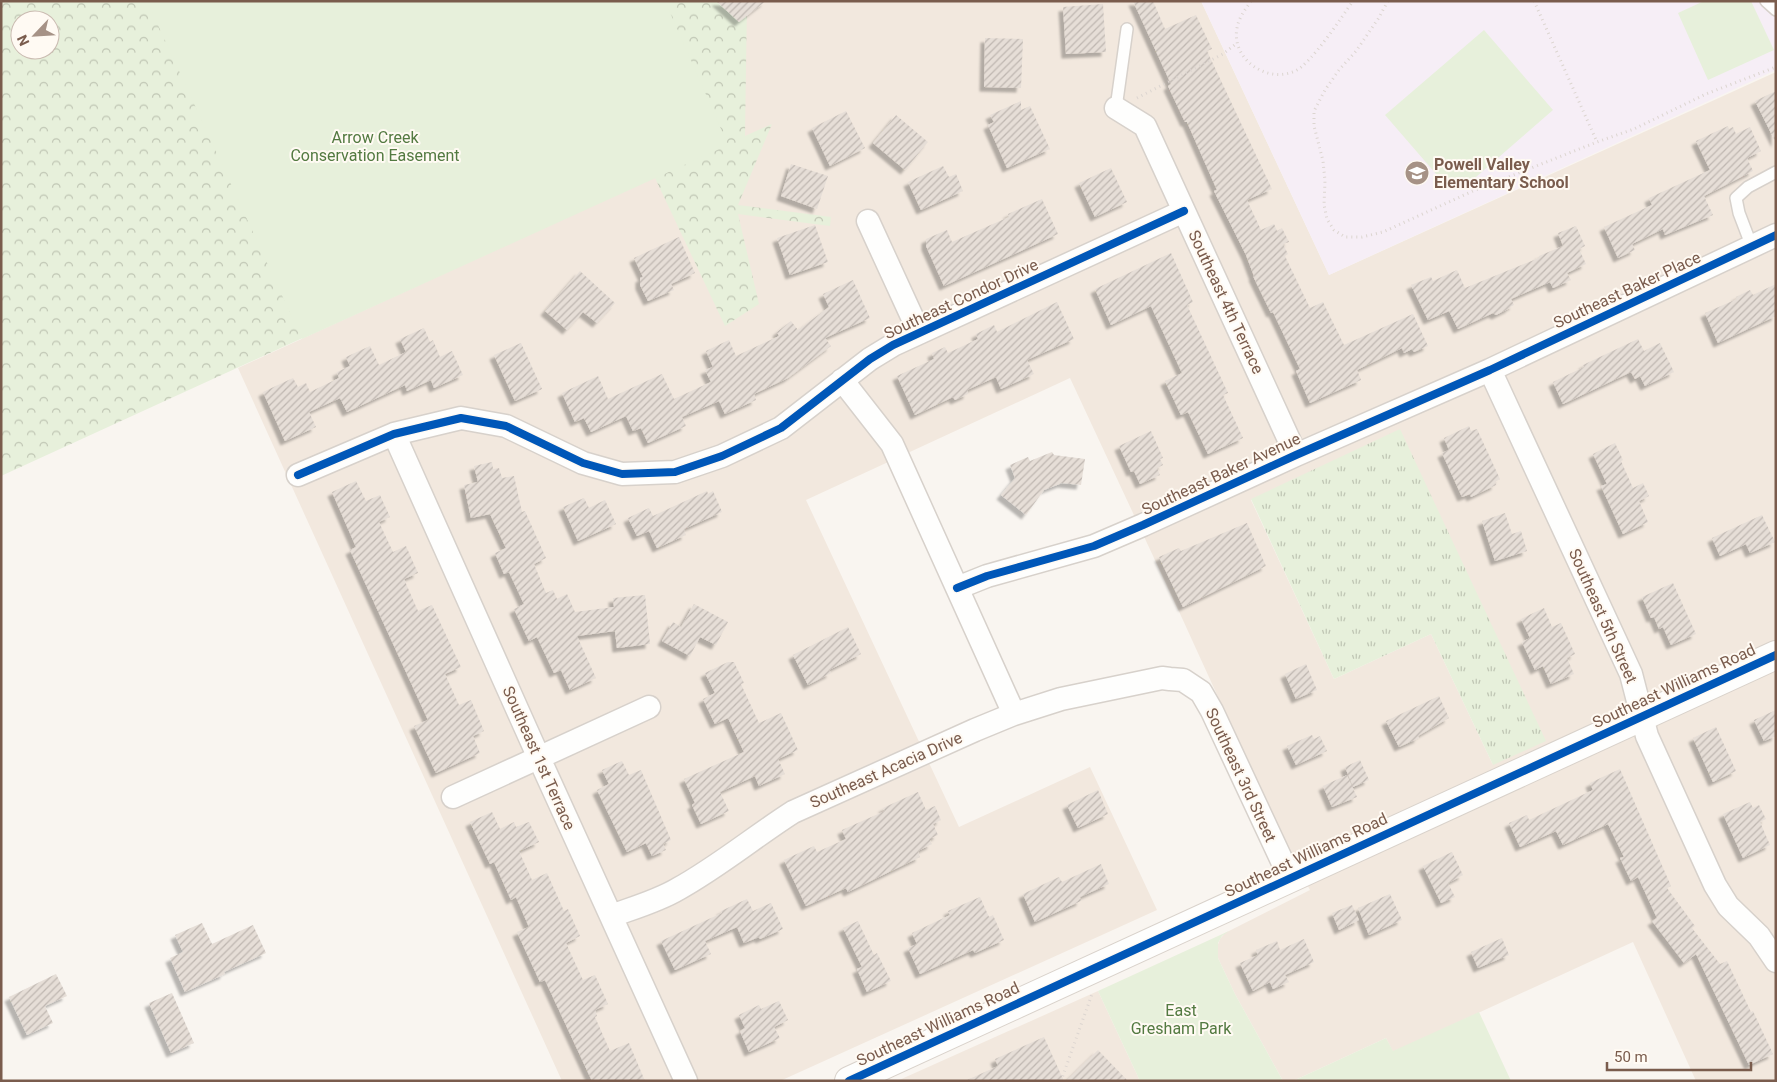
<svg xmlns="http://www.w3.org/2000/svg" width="1777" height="1082" font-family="Roboto,sans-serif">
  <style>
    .residential { fill: #f2e8de; fill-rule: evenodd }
    .education { fill: #f6eef6 }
    .grass { fill: url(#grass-tufts) }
    .forest { fill: url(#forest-crowns); fill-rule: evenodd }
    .green { fill: #e7f0db }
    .building { fill: url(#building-hatch); filter: url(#shadow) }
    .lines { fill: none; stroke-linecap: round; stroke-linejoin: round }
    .lane-casing { stroke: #d7d1cb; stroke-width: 14 }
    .street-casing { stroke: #d7d1cb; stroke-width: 25 }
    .secondary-casing { stroke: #d9d2cb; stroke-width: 30 }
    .path { stroke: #dcd5d0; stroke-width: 3; stroke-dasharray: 1 4; stroke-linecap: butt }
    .lane { stroke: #fefefd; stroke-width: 11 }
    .street { stroke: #fefefd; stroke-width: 22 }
    .secondary { stroke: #fefefd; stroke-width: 28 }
    .cycleway-casing { stroke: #fffaf3; stroke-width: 11 }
    .cycleway { stroke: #0057b8; stroke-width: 8 }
    .labels { text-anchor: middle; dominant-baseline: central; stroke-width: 4; stroke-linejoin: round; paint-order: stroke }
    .park-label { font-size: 16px; fill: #537a41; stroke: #fffaf3 }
    .poi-label { font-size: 16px; font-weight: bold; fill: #7a5c4d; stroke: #fffaf3; text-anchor: start }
    .street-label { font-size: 16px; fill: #7a5c4d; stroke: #fffaf3 }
  </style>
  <defs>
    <pattern id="grass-tufts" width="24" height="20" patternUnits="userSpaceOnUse" patternTransform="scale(1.25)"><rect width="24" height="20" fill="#e7f0db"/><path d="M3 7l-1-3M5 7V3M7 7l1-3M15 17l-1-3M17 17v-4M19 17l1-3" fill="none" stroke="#c0c6b4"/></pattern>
    <pattern id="forest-crowns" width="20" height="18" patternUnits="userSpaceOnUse" patternTransform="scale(1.25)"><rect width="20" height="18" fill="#e7f0db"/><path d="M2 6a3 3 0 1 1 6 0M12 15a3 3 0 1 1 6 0" fill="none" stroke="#c0c6b4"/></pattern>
    <pattern id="building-hatch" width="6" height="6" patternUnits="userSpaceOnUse" patternTransform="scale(1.25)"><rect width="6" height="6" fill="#e6ded7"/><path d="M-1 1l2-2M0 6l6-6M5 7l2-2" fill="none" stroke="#bfb7b1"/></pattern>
    <filter id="shadow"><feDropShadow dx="-4.5" dy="4.5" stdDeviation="1" flood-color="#0004"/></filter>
  </defs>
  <rect width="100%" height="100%" fill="#f9f5f0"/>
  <path class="residential" d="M665,1h536l128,274 447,-203v1009h-80l-63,-139 -240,110 -7,-14 -93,43h-10l-48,-87 -17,-36 -1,-11 3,-8 5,-6 85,-43 -23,-42 -105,-230 -112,-240 -264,122 153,327 131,-60 67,143 -377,171h-218l-324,-713 489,-224zM1400,430l93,335 -62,-131 -97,45 -83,-179z
    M1098,991l42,90h-243z"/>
  <path class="education" d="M1201,1h575v69l-447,205z"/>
  <path class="grass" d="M1400,429l146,312 -53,24 -62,-131 -97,45 -83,-180z"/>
  <path class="forest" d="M1,1h746l-2,135 27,-12 -34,81 93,12 -1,9 -92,-12 21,90 -34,22 -70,-148 52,-25 -706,323zM20,20h30v30h-30z"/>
  <path class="green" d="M147,1h518l63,144 -426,194z
    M1704,1h47l23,49 -66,30 -30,-67z
    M1484,30l69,80 -85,74 -25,-2 -58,-67z
    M1229,931l-7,5 -4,7v15l17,36 48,87h-143l-42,-90z
    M1479,1012l32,69h-218l93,-43 7,13z"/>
  <path class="building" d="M716,1h50l-27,21z
    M1133,1h20l12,28 31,-14 16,34 -5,2 65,138 -25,11 14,30 13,-6 3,7 5,-3 7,14 -6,2 5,10 -3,2 25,52 13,-6 21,43 69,-31 15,32 -14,6 -2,-3 -8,4 -2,-5 -45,22 4,10 -51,23 -14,-32 4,-2 -27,-57 -2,1 -18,-37h1l-8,-21 -32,-64 3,-1 -30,-68h-2l-17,-36 3,-2z
    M1103,4l3,48 -40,2 -3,-47z
    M985,38l38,1 -2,49 -37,-1z
    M1776,91v52l-21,-42z
    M1021,101v9l9,-4 20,43 -43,19 -19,-43 6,-3 -4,-7z
    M846,111l19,37 -35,18 -18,-38z
    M896,115l32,27 -23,28 -32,-27z
    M1728,126l1,3 4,-2 3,7 14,-7 11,24 -14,7 6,13 -49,25 9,19 -48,20 -2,-6 -31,15 3,6 -17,8 -14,-31 48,-22 -3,-7 61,-28 -14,-29z
    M791,164l37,12 -11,33 -36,-13z
    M943,166l6,11 7,-3 7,17 -42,19 -13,-28z
    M1111,168l16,34 -32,15 -16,-34z
    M1042,199l16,35 -114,52 -18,-40v-7l21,-9 5,12 57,-25 -1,-3z
    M815,225l13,37 -38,13 -13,-37z
    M1576,226l9,20 -6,3 7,15 -19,9 4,7 -18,8 -3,-6 -39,17 3,6 -4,2v1l-14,7 -3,-2 -35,16 -9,-18 -21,9 -17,-35 20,-8 2,4 24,-11 8,18 74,-30v-2l24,-10 -5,-13z
    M679,237l16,36 -24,11 3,6 -26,11 -8,-16v-7l3,-1 -9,-19z
    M1171,253l22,49 -6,3 41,88 -5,2 20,43 -35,16 -20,-42 -7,3 -16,-34 17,-8 -31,-67 -40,19 -16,-36z
    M580,271l35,32 -18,20 -14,-11 -16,18 -22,-19z
    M853,280l17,38 -45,20 6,8 -43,32 -34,16 2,6 -31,14 -6,-13 -37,16 4,9 -38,17 -7,-15 -8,3 -7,-15 -35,16 -7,-14 -9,4 -13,-29 36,-17 10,23 54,-25 12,25 37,-17 -6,-12 8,-3 -7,-16 23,-11 7,16 43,-20 -2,-4 14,-11 7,9 31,-23 -6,-13z
    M1776,284v32l-58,27 -13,-30 32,-14 -1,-2 14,-7 3,5z
    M1057,302l17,37 -47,21 7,14 -33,15 -5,-12 -29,13 1,4 -13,6 -2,-3 -38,18 -18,-39 37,-17 -2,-6 13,-6 3,6 30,-14 -2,-5 18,-9 3,7z
    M424,328l6,14 3,-2 7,17 12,-6 11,24 -29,13 -3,-8 -24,11 -2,-6 -58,27 -7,-14 -31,14 7,15 -31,14 -22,-49 30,-14 5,9 8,-4 4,9 29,-14 -2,-6 13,-6 -4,-9 24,-11 9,19 27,-13 -6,-13z
    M1638,339l6,12 16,-8 14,29 -29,14 -5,-10 -5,3 -4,-7 -68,32 -10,-22 31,-15 -1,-2z
    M521,343l21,46 -27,12 -21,-46z
    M1469,426l2,5 6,-2 23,50 -5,3 1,3 -25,12 -1,-3 -8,3 -20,-44 7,-3 -5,-12z
    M1151,431l12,27 -3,1 3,6 -6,3 3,7 -20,9 -6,-13 -3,1 -12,-26z
    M1615,443l8,17 -2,1 12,27 10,-5 6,13 -10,5 9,21 -25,12 -22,-48 6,-2 -14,-30z
    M1052,452l2,3 31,4 -4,26 -19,-2 -18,7 -18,25 -25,-20 14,-17 -5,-13 18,-8 2,4z
    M492,462l1,7 6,-1 3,10 12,-2 8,36 3,-1 21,47 -12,6 12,29 7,-3 4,9 10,-5 8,18 39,-5 -1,-9 32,-3 5,49 -33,4 -2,-17 -38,5 19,42 -26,12 -9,-20 -7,3 -17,-36 -8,4 -15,-32 10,-5 -15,-32 -5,2 -9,-21 11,-5 -16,-34 -19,4 -7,-33 14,-3 -4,-16z
    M356,481l10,20 14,-6 10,22 -11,5 14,30 13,-6 12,27 -14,6 14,32 14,-6 29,62 -16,7 14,31 12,-5 13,31 -11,5 7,17 -44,20 -22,-47 14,-6 -78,-170 6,-3 -24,-55z
    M707,491l1,3 5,-3 9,21 -38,17 2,6 -29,13 -8,-17 -12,5 -9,-18 21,-10 4,8z
    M584,498l5,10 16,-8 11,24 -38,17 -15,-34z
    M1505,513l7,21 9,-3 6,20 -32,10 -13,-40z
    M1762,515l13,27 -25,11 -4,-9 -26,12 -8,-18z
    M1247,523l19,43 -83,41 -24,-50 20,-9 2,3z
    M1673,583l23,51 -25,11 -8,-18 -4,2 -5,-12 -3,1 -9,-21z
    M694,604l34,18 -12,23 -16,-8 -10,19 -28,-15 11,-19 8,5z
    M1544,608l8,19 9,-4 14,31 -8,4 7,16 -23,10 -8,-18 -8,4 -13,-28 8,-4 -9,-19z
    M848,627l13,27 -32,16 2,3 -23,12 -15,-30z
    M728,662h6l10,21 -3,1 18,39 22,-10 17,37 -20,9 7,15 -26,12 -4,-10 -35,16 9,19 -28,13 -9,-19 3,-2 -11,-24 60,-27 -16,-34 -13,6 -12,-25 12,-6 -10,-20z
    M1306,664l11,26 -21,9 -11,-25z
    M1439,696l10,22 -31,18 1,2 -20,9 -13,-26z
    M1776,710v26l-12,5 -10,-21z
    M1716,727l20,44 -23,11 -20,-44z
    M1312,735l2,4 6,-3 7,15 -31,14 -9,-19z
    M1360,760l9,20 -16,7 -8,-20z
    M622,761l7,14 12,-5 30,70 -8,4 3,6 -14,6 -6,-13 -19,9 -30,-62 12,-6 -7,-14z
    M1620,769l51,117 -4,2 28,38 -3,2 28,36 7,-3 24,51 2,-1 20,43 -24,11 -53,-111 -12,9 -32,-42 5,-3 -19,-41 -7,4 -11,-23 4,-1 -16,-33 -45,21 -7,-14 -36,16 -11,-24 18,-8 2,5 64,-30 -3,-7z
    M1347,775l10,22 -25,10 -9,-21z
    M1098,790l10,24 -30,14 -11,-23z
    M918,792l8,18 9,-4 6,14 -8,4 5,11 -9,4 3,5 -14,7 2,6 -72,35 -2,-4 -40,18 -22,-46 30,-14 3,6 29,-13 -4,-9 43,-19 -2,-3z
    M1750,802l3,6 6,-3 7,14 -6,3 10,23 -27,13 -20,-44z
    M492,812l8,17 14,-7 2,5 13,-5 10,20 -20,9 13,29 15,-7 17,38 4,-2 12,27 -14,7 17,37 12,-5 13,29 -13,6 2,6 -2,1 15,34 19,-8 16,38h-53l-47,-101 -5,2 -23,-50 12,-5 -13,-30 -5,3 -17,-38 -4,2 -20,-42z
    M1452,852l11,23 -15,8 7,14 -14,6 -18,-37z
    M1101,864l8,20 -29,13 1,4 -46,21 -12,-28 36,-17 3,5z
    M1390,894l12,26 -33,15 -11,-27z
    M980,897l9,20 4,-2 11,25 -29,13 -2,-3 -53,24 -12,-26 9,-4 -5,-11 38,-18 -2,-4z
    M747,899l6,12 18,-8 12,26 -23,10 -1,-2 -15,6 -7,-16 -32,14 6,13 -36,16 -14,-29 61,-28 -1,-2z
    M1352,905l7,15 -20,10 -7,-17z
    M858,921l16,34 3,-2 14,28 -24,11 -10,-23 5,-2 -19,-39z
    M202,923l10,21 41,-19 13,28 -42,19 1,2 -40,18 -15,-34 13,-6 -8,-17z
    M1502,938l7,17 -31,13 -7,-16z
    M1304,939l10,23 -29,13 4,7 -16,7 -3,-7 -17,9 -13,-28 18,-8 -2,-5 21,-9 3,9z
    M56,974l11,22 -22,10 8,17 -26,12 -18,-38z
    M172,993l22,50 -23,10 -22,-50z
    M779,1001l9,19 -14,7 6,11 -31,14 -9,-21 5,-3 -6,-13 20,-10 2,4z
    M1044,1037l20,44h-99l33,-15 -3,-7z
    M1098,1050l30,31h-62z"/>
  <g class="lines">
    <defs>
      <path id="lane" d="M1766,1l10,9
        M1116,108l11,-79
        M1752,247l-13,-34 -3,-15 12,-11 28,-15"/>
      <path id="street" d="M1116,108l29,18 151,329
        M868,221l51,111
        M1490,370l141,304 16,62 68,149 13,21 31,30 17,25
        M842,380l50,64 122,270
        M394,434l145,324 147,323
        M298,475l96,-41 67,-16 45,8 77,37 39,11 53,-2 47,-16 59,-28 89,-69 23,-14 291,-134
        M957,588l30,-12 107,-30 49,-21 153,-70 194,-85 286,-135
        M453,797l196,-90
        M611,916c22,-8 47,-15 67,-27 40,-22 76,-52 115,-77l182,-82 39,-16 47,-15 101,-21 8,1 13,1 18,12 11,19 78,167"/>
      <path id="secondary" d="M849,1081l927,-426"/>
    </defs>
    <use href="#lane" class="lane-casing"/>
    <use href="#street" class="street-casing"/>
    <use href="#secondary" class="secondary-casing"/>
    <path class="path" d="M1251,1c-6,9 -12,16 -14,27 -6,31 30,56 58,43 16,-7 46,-53 58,-70
      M1388,1l-10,18 -22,32 -17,19 -14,20 -11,21v15l9,35 2,20 -1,24 3,14 7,11 11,7h17l21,-5 90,-41 124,-49 37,-13 72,-35 70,-27
      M1534,1l63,141
      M1137,98l86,-44 14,-11
      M1061,1081l31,-87"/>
    <use href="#lane" class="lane"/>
    <use href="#street" class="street"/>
    <use href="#secondary" class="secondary"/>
    <defs>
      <path id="cycleway" d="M298,475l96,-41 67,-16 45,8 77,37 39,11 53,-2 47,-16 59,-28 89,-69 23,-14 291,-134
        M957,588l30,-12 107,-30 49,-21 153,-70 194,-85 286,-135
        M849,1081l927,-426"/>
    </defs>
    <use href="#cycleway" class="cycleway-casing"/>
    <use href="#cycleway" class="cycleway"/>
  </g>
  <defs>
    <symbol id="school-disc" viewBox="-11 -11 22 22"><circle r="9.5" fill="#a69286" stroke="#fffaf3"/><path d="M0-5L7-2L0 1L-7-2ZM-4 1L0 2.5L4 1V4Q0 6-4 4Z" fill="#fff"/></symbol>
  </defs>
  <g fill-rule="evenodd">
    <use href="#school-disc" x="1403" y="159" width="28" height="28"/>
  </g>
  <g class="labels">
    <g class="park-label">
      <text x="375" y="137">Arrow Creek<tspan x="375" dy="18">Conservation Easement</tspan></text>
      <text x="1181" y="1010">East<tspan x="1181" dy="18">Gresham Park</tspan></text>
    </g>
    <g class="poi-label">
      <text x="1434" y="164">Powell Valley<tspan x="1434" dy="18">Elementary School</tspan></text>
    </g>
    <g class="street-label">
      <text transform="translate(1627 290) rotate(-25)">Southeast Baker Place</text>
      <text transform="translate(961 299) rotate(-25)">Southeast Condor Drive</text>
      <text transform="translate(1226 302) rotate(65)">Southeast 4th Terrace</text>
      <text transform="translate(1221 474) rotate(-25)">Southeast Baker Avenue</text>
      <text transform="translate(1603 616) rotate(66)">Southeast 5th Street</text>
      <text transform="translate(1674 686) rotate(-25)">Southeast Williams Road</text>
      <text transform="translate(539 758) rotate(66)">Southeast 1st Terrace</text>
      <text transform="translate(886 770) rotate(-24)">Southeast Acacia Drive</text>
      <text transform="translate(1241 775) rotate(65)">Southeast 3rd Street</text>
      <text transform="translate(1306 855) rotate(-25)">Southeast Williams Road</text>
      <text transform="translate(938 1024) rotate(-25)">Southeast Williams Road</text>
    </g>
  </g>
  <rect width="1777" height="1082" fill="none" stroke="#7a5c4d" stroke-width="5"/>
  <g transform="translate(35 35) rotate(245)"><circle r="24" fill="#fffaf3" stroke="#cabbb1"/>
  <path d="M0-4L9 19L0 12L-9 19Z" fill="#a69286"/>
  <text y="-8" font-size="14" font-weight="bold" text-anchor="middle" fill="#7a5c4d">N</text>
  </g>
  <path d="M1607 1062v8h144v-8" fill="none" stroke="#7a5c4d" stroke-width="2.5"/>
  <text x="1614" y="1062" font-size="15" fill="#7a5c4d" stroke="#fffaf3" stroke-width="4" paint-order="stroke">50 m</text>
</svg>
